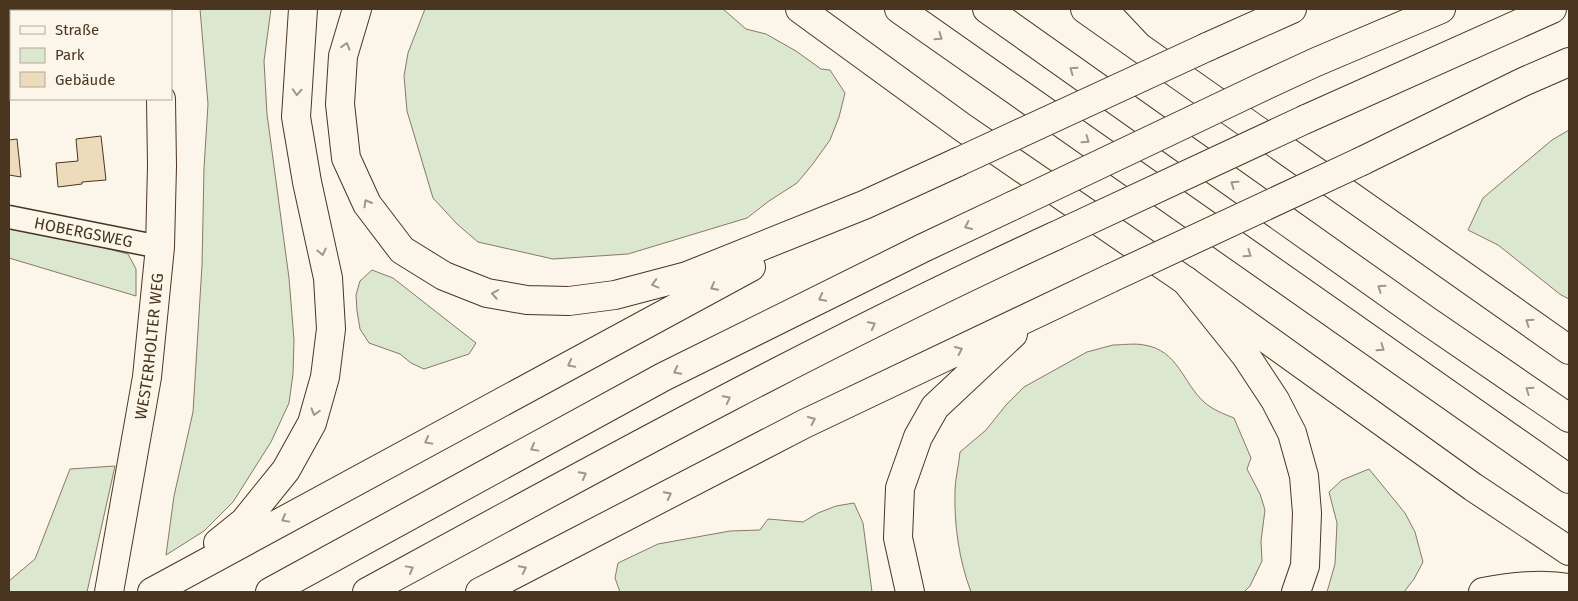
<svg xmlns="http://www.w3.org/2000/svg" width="1578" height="601" font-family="'Fira Sans',sans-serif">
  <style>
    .green { fill: #dce7d0; stroke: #887966 }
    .building { fill: #ecdcbc; stroke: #4a3520 }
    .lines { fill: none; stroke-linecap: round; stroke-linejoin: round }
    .minor-casing { stroke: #4a3520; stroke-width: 25 }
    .tertiary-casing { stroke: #4a3520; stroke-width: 30 }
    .trunk-casing { stroke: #4a3520; stroke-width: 30 }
    .motorway-casing { stroke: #4a3520; stroke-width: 30 }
    .minor { stroke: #fbf6e9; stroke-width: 22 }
    .tertiary { stroke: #fbf6e9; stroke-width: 28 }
    .trunk { stroke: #fbf6e9; stroke-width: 28 }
    .motorway { stroke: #fbf6e9; stroke-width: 28 }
    .motorway-bridge-casing { stroke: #4a3520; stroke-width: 30; stroke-linecap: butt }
    .motorway-bridge { stroke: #fbf6e9; stroke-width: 28 }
    .oneway { stroke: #a29684 }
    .labels { text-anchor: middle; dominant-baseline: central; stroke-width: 4; stroke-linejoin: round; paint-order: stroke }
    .street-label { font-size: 16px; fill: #4a3520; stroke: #fbf6e9 }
  </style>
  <rect width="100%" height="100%" fill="#fbf6e9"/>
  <path class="green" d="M200,9h71l-7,52 3,53 22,164 5,62 -1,34 -4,29 -18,39 -38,60 -29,29 -38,24 8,-59 19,-84 9,-147 2,-97 4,-64z
    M425,9h298l23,20 20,5 30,17 25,18 9,1 15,23 -6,24 -9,23 -18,25 -15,18 -28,18 -22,17 -119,36 -75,5 -75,-17 -21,-18 -24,-26 -26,-87 -3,-35 4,-23z
    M1569,130v169l-8,-4 -63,-50 -30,-15 15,-32 69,-58z
    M9,227l34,5 85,22 8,15v27l-127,-38z
    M372,270l21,8 83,65 -7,11 -45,15 -13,-6 -11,-9 -31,-11 -9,-14 -3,-18 -1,-16 4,-14z
    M1113,345c10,0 21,-2 31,0 34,5 39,38 60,57 9,8 20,12 30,16l17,40 -4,11 13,25 5,16 -4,31 1,20 -12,25 -6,6h-273c-12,-32 -17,-67 -16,-101 0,-12 4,-26 5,-39l26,-22 20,-25 18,-18 63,-35z
    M115,466l-28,126h-78v-11l26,-22 35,-90z
    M1369,469l36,44 10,19 8,30 -9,17 -10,13h-77l8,-28 2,-41 -8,-31 13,-12z
    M854,503l9,20 9,69h-252l-5,-14 3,-15 40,-19 72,-13 30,-1 8,-11 35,3 15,-9 18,-7z"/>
  <path class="building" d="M101,136l5,44 -24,2v2l-24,3 -2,-24 22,-2 -2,-22z
    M17,139l4,38 -12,-2v-35z"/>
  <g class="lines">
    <defs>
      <g id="minor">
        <path id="s1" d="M9,217l151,30"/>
      </g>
      <g id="tertiary">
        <path d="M153,9l1,2"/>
        <path id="s2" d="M109,592l38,-215 13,-130 2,-81 -1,-67"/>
      </g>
      <path id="trunk" d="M800,9l162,118 224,154 287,206 96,64
        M899,9l670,470
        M987,9l439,311 143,98
        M1085,9l484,341"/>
      <path id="motorway" d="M357,9l-14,47 -3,48 6,54 21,46 35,46 42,26 43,17 40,7 42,1 46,-6 72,-19 177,-71 94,-43
        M1103,9l34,36
        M1207,47l85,-38
        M1262,87l54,-25 125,-53
        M1306,119l246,-110
        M1362,161l161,-79 46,-20
        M1186,281l60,75 29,44 17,33 12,43 3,37 -2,53 -9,26
        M218,543l26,-21 42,-52 26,-47 13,-46 6,-48 -3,-51 -21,-96 -11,-65 7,-108
        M152,592l599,-325
        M270,592l393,-215 260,-129 89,-42
        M367,592c226,-123 453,-248 688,-356
        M480,592l324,-168 307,-146
        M910,592l-12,-54 2,-50 18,-51 17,-30 78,-73
        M1483,592c28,-5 58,-9 86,-4"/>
    </defs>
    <use href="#minor" class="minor-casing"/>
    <use href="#tertiary" class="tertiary-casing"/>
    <use href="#trunk" class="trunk-casing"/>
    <use href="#motorway" class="motorway-casing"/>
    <use href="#minor" class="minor"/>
    <use href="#tertiary" class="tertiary"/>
    <use href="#trunk" class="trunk"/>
    <use href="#motorway" class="motorway"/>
    <defs>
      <path id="motorway-bridge" d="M958,162l249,-115
        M1012,206l250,-119
        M1055,236l251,-117
        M1111,278l251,-117"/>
    </defs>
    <use href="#motorway-bridge" class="motorway-bridge-casing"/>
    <use href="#motorway-bridge" class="motorway-bridge"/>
  </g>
  <defs><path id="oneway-chevron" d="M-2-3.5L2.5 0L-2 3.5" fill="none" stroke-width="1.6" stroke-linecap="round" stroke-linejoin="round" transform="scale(1.25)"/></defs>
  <g class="oneway">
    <use href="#oneway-chevron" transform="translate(939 37) rotate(35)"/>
    <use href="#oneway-chevron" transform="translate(346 46) rotate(-73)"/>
    <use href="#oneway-chevron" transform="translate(1073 70) rotate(-145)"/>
    <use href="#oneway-chevron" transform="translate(297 92) rotate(93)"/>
    <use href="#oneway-chevron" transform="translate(1086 140) rotate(35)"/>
    <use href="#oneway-chevron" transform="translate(1234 184) rotate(-145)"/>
    <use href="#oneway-chevron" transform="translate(367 203) rotate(-120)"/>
    <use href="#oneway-chevron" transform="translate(968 226) rotate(155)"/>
    <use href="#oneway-chevron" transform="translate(322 252) rotate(77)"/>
    <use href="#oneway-chevron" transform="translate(1248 254) rotate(35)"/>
    <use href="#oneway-chevron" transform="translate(655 284) rotate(165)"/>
    <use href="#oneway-chevron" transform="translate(714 287) rotate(152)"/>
    <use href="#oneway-chevron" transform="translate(1381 288) rotate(-145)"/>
    <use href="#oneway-chevron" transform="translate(495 294) rotate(-170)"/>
    <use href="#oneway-chevron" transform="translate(822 298) rotate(153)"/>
    <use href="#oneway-chevron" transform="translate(1529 322) rotate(-145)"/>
    <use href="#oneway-chevron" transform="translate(872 325) rotate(-27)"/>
    <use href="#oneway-chevron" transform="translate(1381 348) rotate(35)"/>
    <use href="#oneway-chevron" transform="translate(959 350) rotate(-25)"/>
    <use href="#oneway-chevron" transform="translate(571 364) rotate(152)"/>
    <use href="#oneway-chevron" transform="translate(677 371) rotate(153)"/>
    <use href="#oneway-chevron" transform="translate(1529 390) rotate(-146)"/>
    <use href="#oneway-chevron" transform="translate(727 399) rotate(-27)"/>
    <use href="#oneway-chevron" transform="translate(315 412) rotate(106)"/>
    <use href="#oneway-chevron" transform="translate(812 420) rotate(-25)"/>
    <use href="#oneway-chevron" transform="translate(428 441) rotate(151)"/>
    <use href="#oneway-chevron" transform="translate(534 448) rotate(151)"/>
    <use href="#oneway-chevron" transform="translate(583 475) rotate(-28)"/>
    <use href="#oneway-chevron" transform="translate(668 495) rotate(-27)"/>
    <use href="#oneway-chevron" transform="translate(285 519) rotate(151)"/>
    <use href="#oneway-chevron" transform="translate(410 569) rotate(-29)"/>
    <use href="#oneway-chevron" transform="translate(523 569) rotate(-27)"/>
  </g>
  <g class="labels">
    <g class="street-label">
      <text stroke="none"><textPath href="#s1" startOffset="76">HOBERGSWEG</textPath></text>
      <text stroke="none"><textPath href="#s2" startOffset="249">WESTERHOLTER WEG</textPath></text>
    </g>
  </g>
  <rect width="1578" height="601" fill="none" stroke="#4a3520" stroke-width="20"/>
  <rect x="10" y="10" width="162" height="90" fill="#fbf6e9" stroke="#b4a999"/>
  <rect x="20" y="26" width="25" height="8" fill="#fbf6e9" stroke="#b4a999"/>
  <text x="55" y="35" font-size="15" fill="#4a3520">Straße</text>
  <rect x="20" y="48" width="25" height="15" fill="#dce7d0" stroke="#b4a999"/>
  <text x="55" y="60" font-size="15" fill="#4a3520">Park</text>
  <rect x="20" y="72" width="25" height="15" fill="#ecdcbc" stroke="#b4a999"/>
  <text x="55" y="85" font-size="15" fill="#4a3520">Gebäude</text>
</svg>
